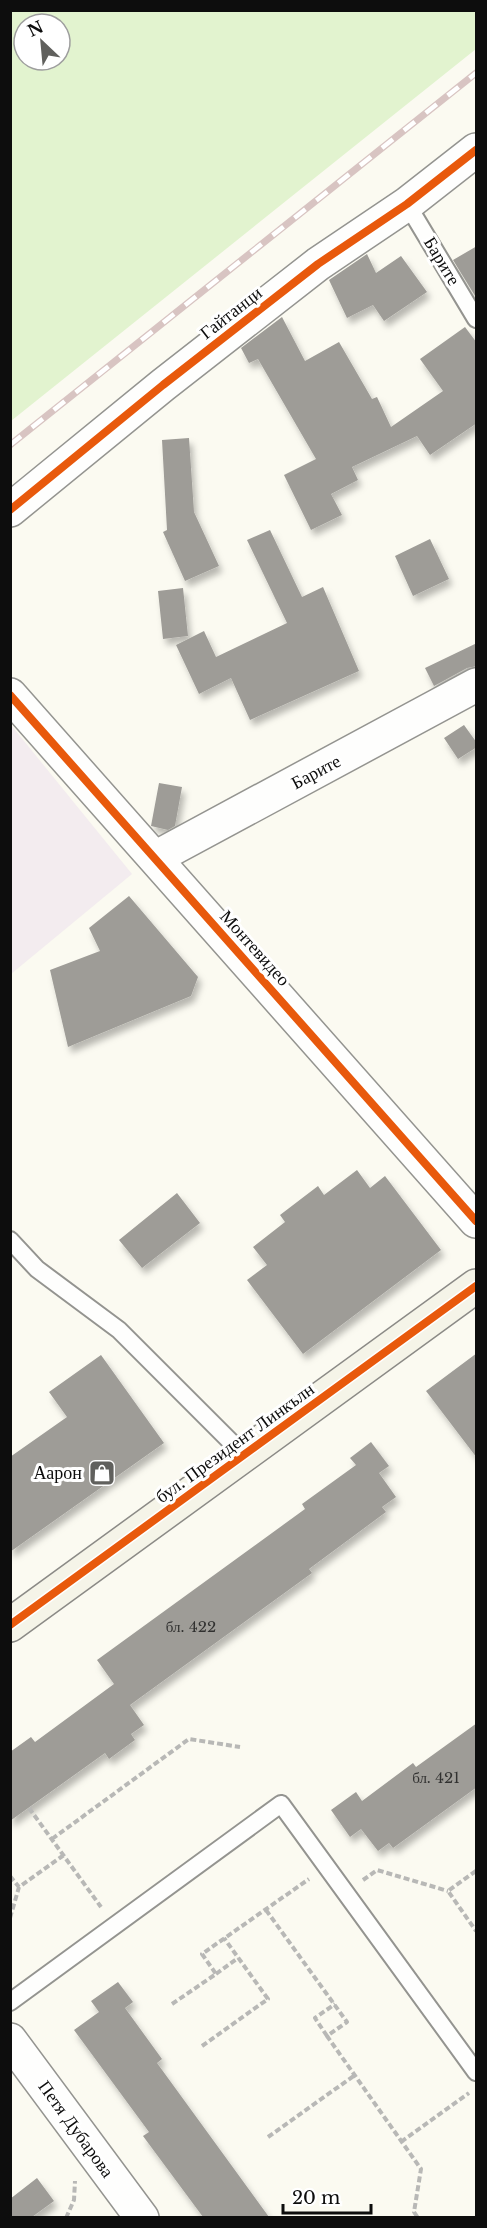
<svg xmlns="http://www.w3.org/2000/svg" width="487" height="2228" font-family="'Libre Baskerville',serif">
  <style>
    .industrial { fill: #f3ecef }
    .green { fill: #e2f3cf; fill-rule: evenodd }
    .building { fill: #9e9c97; filter: url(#shadow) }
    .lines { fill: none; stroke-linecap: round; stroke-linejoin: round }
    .lane-casing { stroke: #949490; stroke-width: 20 }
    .street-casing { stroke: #949490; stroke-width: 36 }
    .secondary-casing { stroke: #8b8a86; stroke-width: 36 }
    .path { stroke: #b8b8b6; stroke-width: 4; stroke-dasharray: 6 3; stroke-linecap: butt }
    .lane { stroke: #fefefd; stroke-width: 16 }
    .street { stroke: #fefefd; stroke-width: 33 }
    .secondary { stroke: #f5f4e8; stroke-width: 33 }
    .rail-casing { stroke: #d8c4c2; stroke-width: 7 }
    .rail { stroke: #fff; stroke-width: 4.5; stroke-dasharray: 14; stroke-linecap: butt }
    .cycleway-casing { stroke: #fff; stroke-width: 11 }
    .cycleway { stroke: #e8590c; stroke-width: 8 }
    .labels { text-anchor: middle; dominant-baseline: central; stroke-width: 6; stroke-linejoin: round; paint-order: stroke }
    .number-label { font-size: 15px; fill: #313130 }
    .street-label { font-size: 18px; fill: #0d0d0d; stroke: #fff }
    .poi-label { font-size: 18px; fill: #0d0d0d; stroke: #fff; text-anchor: end }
  </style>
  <defs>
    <filter id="shadow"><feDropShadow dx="3.5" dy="6" stdDeviation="3" flood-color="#0004"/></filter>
  </defs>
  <rect width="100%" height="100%" fill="#fbfaf1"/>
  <path class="industrial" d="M11,725l121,149 -121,100h-1z"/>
  <path class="green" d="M11,10l465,1v38l-465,372zM24,24h36v36h-36z"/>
  <path class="building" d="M477,246v53l-24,-39z
    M367,254l9,19 25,-17 26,36 -43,29 -11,-16 -26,13 -18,-38z
    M282,317l23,44 34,-19 33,57 5,-2 14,30 52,-36 -23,-32 45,-32 12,16v80l-47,32 -13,-19 -65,31 6,13 -27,14 11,21 -31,15 -27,-55 32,-16 -58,-100 -9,4 -8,-15z
    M189,438l5,74 25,54 -34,15 -22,-49 4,-2 -5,-90z
    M270,530l32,67 21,-10 36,84 -109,49 -19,-42 -32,16 -23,-49 28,-14 12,26 71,-34 -40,-83z
    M430,539l19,40 -36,17 -18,-40z
    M183,588l5,48 -25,3 -5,-48z
    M477,643v23l-10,2 -33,18 -9,-18z
    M464,725l13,18v4l-19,12 -14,-21z
    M159,783l23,4 -7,39 -7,4 -17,-4z
    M129,896l69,81 -7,19 -123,51 -18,-77 50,-19 -11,-23z
    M357,1170l13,18 15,-12 56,74 -138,104 -56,-74 20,-15 -14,-18 32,-25 -5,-7 38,-29 6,9z
    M177,1193l23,30 -58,45 -23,-28z
    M477,1353v105l-51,-67z
    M101,1355l63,88 -154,109v-95l57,-40 -18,-25z
    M371,1442l18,24 -10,7 17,24 -14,10 4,5 -77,57 3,4 -182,132 14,20 -13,9 4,6 -26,19 -4,-6 -95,68v-69l21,-15 4,5 79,-58 -17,-24 208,-151 -3,-5 54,-39 -6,-7z
    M477,1723v64l-84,61 -4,-5 -11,8 -17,-22 -11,8 -19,-27 25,-18 6,9 51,-38 3,4z
    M118,1982l15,20 -8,6 37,51 -5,4 112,154h-66l-60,-81 6,-4 -75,-102 25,-18 -8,-11z
    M37,2178l17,23 -22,16h-22v-18z"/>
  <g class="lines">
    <defs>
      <path id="lane" d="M407,204l69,115
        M10,1240l27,29 82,61 125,125
        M10,2002l271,-198 195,268"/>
      <path id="street" d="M10,510l153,-125 155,-121 89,-60 69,-54
        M10,695l466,526
        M155,858l321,-173
        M10,2040l132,178"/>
      <path id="secondary" d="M10,1625l466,-339"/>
    </defs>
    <use href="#lane" class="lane-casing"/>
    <use href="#street" class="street-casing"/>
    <use href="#secondary" class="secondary-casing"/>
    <path class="path" d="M29,1808l72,99
      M52,1839l137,-100 51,8
      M476,1871l-28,20 28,40
      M10,1876l9,11 45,-32
      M363,1880l14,-10 71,21
      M266,1910l81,112 -20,14 94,133 -7,43 4,6
      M10,1918l9,-31
      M216,1974l22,-16
      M172,2004l44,-30 -14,-20 107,-75
      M327,2036l-12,-18 20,-14
      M202,2046l66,-47 -44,-61
      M268,2137l87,-62
      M401,2142l68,-49
      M66,2218l8,-18 1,-19"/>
    <use href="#lane" class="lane"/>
    <use href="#street" class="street"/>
    <use href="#secondary" class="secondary"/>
    <defs>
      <path id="rail" d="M10,445l466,-372"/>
    </defs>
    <use href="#rail" class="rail-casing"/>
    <use href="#rail" class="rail"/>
    <defs>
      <path id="cycleway" d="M10,510l153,-125 155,-121 89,-60 69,-54
        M10,695l466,526
        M10,1625l466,-339"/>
    </defs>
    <use href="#cycleway" class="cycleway-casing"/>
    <use href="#cycleway" class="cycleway"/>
  </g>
  <defs>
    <symbol id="shop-square" viewBox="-11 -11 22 22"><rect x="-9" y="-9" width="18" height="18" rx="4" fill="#60605d" stroke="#fff"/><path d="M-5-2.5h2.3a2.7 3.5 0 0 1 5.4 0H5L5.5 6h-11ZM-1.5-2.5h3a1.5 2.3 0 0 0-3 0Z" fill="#fff"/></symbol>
  </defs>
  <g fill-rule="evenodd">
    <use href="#shop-square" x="87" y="1458" width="30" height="30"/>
  </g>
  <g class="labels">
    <g class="number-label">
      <text x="191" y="1626">бл. 422</text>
      <text x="436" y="1777">бл. 421</text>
    </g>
    <g class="street-label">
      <text transform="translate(442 261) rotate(59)">Барите</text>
      <text transform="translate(231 313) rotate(-38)">Гайтанци</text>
      <text transform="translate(316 772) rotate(-28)">Барите</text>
      <text transform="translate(255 948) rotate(48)">Монтевидео</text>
      <text transform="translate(235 1443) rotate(-36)">бул. Президент Линкълн</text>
      <text transform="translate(76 2129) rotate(54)">Петя Дубарова</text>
    </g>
    <g class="poi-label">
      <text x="82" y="1473">Аарон</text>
    </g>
  </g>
  <rect width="487" height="2228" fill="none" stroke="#0d0d0d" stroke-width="24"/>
  <g transform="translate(42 42) rotate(334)"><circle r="28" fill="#ffffff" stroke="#9e9e9e" stroke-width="1.5"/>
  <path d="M0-4.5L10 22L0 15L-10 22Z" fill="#60605d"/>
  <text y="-9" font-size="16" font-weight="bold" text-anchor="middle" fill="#0d0d0d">N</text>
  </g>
  <path d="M283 2204v9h88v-9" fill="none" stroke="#0d0d0d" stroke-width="3"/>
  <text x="292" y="2204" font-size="18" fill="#0d0d0d" stroke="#ffffff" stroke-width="4.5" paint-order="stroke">20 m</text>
</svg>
